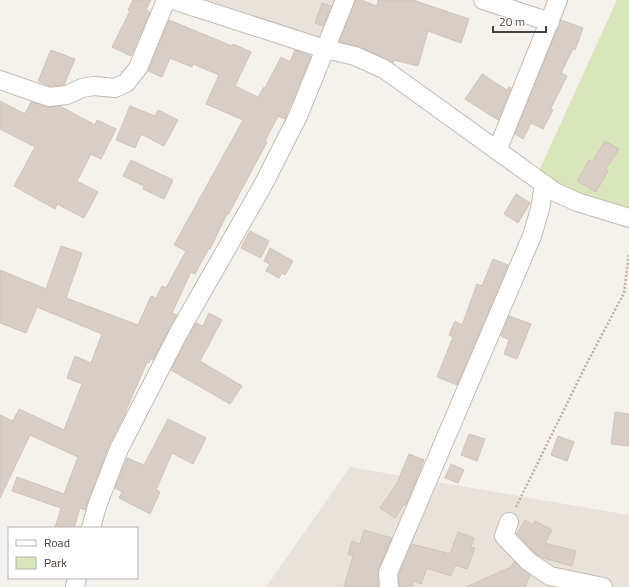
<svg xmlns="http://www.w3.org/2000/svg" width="629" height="587" font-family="'Titillium Web',sans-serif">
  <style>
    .residential { fill: #e9e2db }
    .green { fill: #d9e5ba }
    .building { fill: #d9cec6; stroke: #d0c2b7 }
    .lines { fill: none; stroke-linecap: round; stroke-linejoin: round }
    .minor-casing { stroke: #c3bab3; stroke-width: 20 }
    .path { stroke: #c1b0a2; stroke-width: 2.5; stroke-dasharray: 2 2; stroke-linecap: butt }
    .minor { stroke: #fff; stroke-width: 18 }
  </style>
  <rect width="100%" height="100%" fill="#f5f1ed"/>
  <path class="residential" d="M169,0h173l-18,46z
    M350,467l279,48v72h-363z"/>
  <path class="green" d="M617,0h12v221l-95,-39z"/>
  <path class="building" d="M133,0h18l-5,10 4,2 -19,44 -19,-9 18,-36 -2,-1z
    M355,0h6l16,6 1,-6h35l56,19 -8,24 -33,-12 -10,35 -24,-6 -1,3 -34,-17 -20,-4z
    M322,3l9,3 -8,20 -8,-3z
    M169,20l63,26 1,-2 18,8 -16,34 23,11 6,-10 1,1 16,-31 9,5 5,-12 16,6 -26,63 -7,-3 -13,25 2,1 -39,73 -1,-1 -17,35 -1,-1 -14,26 -4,-2 -19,41 5,2 -24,45 -3,-1 -1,4 -2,-1 -25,58 -13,25 -24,65 -5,-2 -6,20h-19l6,-20 -49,-17 5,-14 47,17 14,-37 -48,-22 -30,63v-83l13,6 6,-12 45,21 18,-46 -15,-6 8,-22 16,7 11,-29 -65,-27 -11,26 -26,-10v-53l46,19 15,-43 21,7 -16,45 72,27 13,-29 5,2 6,-12 4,2 20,-37 -12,-6 69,-125 -37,-16 13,-29 -26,-11 -1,3 -22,-9 -8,19 -14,-6z
    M561,20l22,8 -8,22 -2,-1 -12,24 6,3 -16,32 2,2 -10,19 -12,-6 -8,16 -8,-5z
    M51,50l24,9 -11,26 -14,1 -12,-5z
    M482,74l25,16 2,-3 2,1 -13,32 -33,-21z
    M0,101l25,13 6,-12 15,5 14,-1 35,19 2,-5 19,9 -15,30 -10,-5 -14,27 21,11 -14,26 -27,-14 -2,5 -41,-23 21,-39 -35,-18z
    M130,106l25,10 3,-6 20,10 -14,26 -23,-12 -6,14 -19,-8z
    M605,141l14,8 -13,20 2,2 -12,21 -19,-11 12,-21 3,2z
    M131,160l42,20 -9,19 -21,-10 1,-3 -21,-10z
    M516,194l14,9 -12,20 -14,-9z
    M250,231l19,10 -8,17 -20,-10z
    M270,248l23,13 -8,14 -3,-2 -3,5 -13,-7 4,-7 -6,-3z
    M493,259l15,6 -51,120 -20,-8 16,-40 -4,-2 6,-14 7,4 15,-41 5,2z
    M209,313l13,7 -22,41 42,25 -12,18 -59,-34 25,-47 7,3z
    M509,316l22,8 -14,35 -13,-5 5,-14 -8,-4z
    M615,412l14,2v32l-18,-2z
    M168,419l38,19 -13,26 -21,-11 -16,37 4,2 -10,22 -31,-16 3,-6 -7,-4 12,-30 17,7z
    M469,434l16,5 -8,22 -16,-6z
    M558,436l16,6 -7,19 -16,-6z
    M409,454l15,6 -18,45 -2,-1 -9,14 -15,-10 17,-25z
    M451,464l13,6 -6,13 -13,-5z
    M525,520l8,5 2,-4 17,9 -7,13 31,8 -4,15 -29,-8 -8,-5 -18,-19z
    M364,530l28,8 -14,31v18h-34l9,-31 -5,-2 4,-13 8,3z
    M458,532l16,6 -3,9 4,1 -8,21 -12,-4 -4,11 -24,-8 -6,16 -7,-3 -2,6h-13v-12l13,-31 38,10z
    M514,561l16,14 -5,12h-59l45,-20z"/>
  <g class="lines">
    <defs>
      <path id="minor" d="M173,0l152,49 30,7 29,13 171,123 22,10 52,16
        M483,0l67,22
        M0,80l49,17 18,-2 15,-7 12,-2 21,2 11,-5 12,-15 28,-68
        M497,151l61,-151
        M509,522l-5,14 24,25 22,15 53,11
        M91,528l6,-22 22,-57 60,-117 84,-147 35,-69 47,-116
        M75,587l2,-9
        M389,587l-1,-14 144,-337 8,-27 4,-24"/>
    </defs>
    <use href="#minor" class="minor-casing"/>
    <path class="path" d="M516,507l70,-142 38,-72 5,-40"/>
    <use href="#minor" class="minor"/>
  </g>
  <rect x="8" y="527" width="130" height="52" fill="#ffffff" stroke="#b6b3b1"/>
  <rect x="16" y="540" width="20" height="6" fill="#ffffff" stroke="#b6b3b1"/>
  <text x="44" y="547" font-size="12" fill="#49413b">Road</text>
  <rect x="16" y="557" width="20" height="12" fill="#d9e5ba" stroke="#b6b3b1"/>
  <text x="44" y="567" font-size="12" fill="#49413b">Park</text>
  <path d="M493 26v6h53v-6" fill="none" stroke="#49413b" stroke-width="2"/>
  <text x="499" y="26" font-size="12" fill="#49413b" stroke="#ffffff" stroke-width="3" paint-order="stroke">20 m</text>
</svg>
